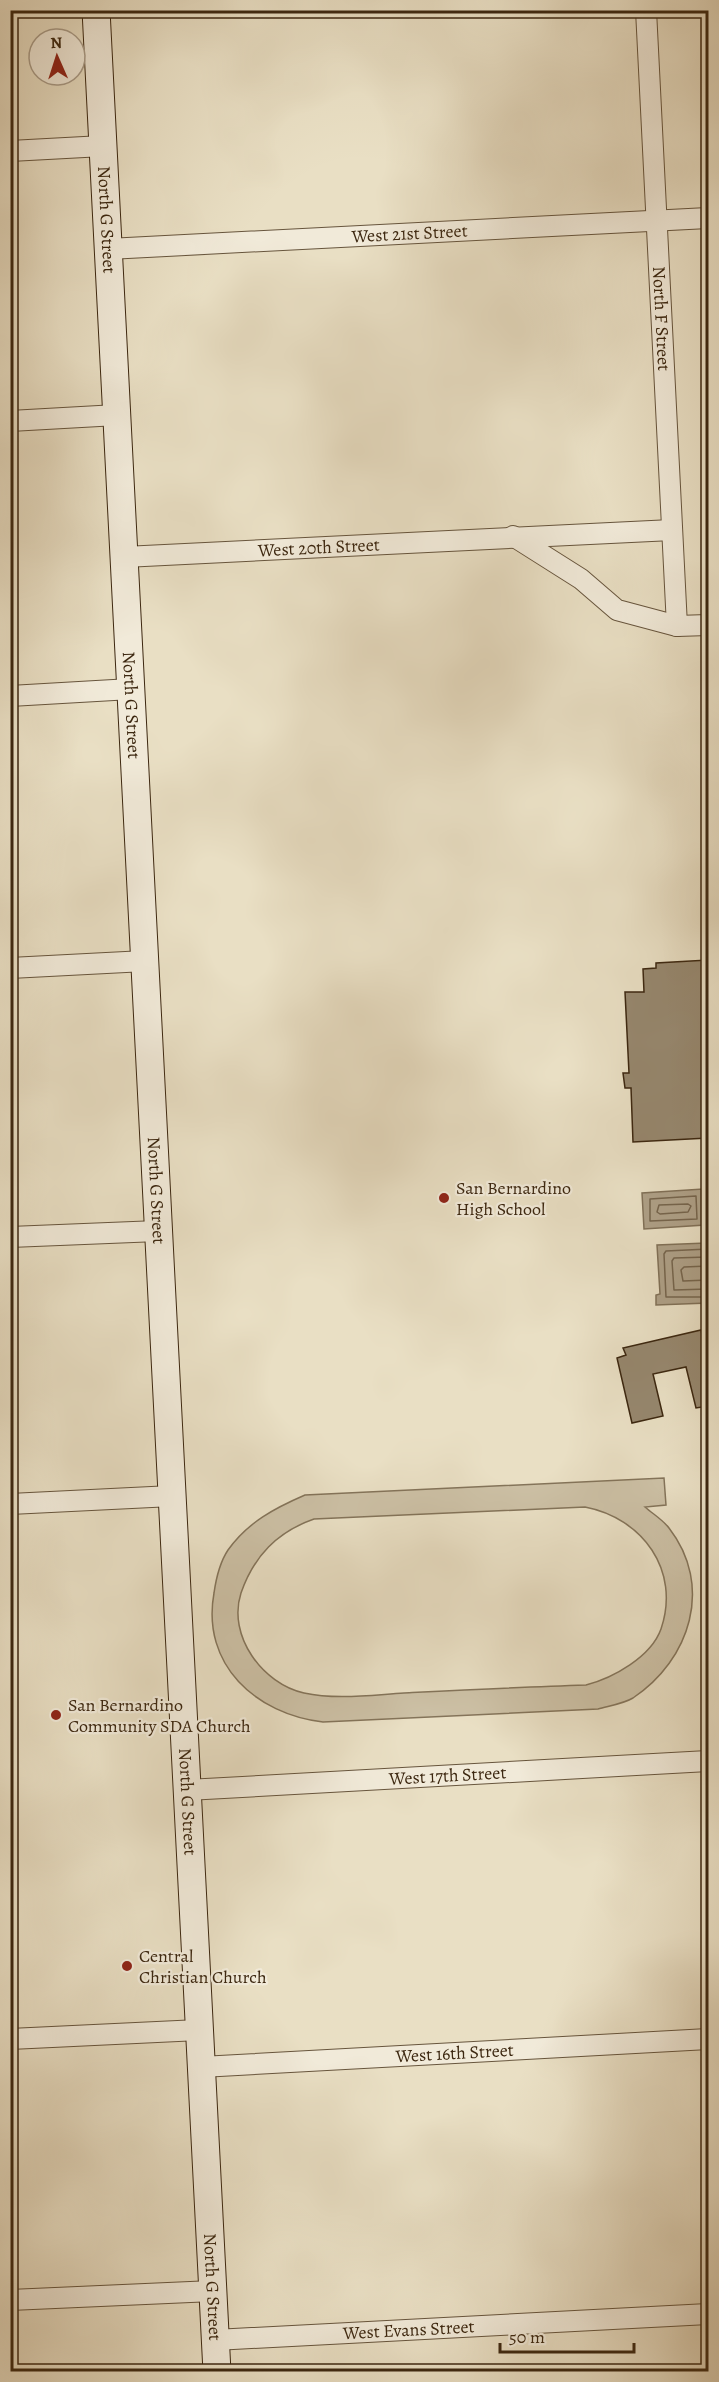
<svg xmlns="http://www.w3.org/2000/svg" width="719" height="2382" font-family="Alegreya,serif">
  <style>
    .green { fill: #ccc0a5; stroke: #84745a; stroke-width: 1.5; fill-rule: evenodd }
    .water { fill: #aea087; stroke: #807057; stroke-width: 1.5 }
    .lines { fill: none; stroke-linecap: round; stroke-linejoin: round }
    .shore { stroke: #75644c; stroke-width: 1.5 }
    .building { fill: #96876e; stroke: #3c2710; stroke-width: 1.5 }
    .street-casing { stroke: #67553d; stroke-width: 22 }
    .secondary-casing { stroke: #3c2710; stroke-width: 29 }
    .street { stroke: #f1ead9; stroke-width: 20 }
    .secondary { stroke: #f1ead9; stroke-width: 27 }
    .poi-dot { fill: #8f2418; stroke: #f1ead9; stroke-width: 2 }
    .labels { text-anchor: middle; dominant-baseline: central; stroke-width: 4.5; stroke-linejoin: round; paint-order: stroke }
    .street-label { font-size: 18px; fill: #3c2710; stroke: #f1ead9 }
    .poi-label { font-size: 18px; fill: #3c2710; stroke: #f1ead9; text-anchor: start }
  </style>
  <rect width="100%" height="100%" fill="#e9dfc4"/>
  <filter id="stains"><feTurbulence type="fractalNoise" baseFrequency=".00333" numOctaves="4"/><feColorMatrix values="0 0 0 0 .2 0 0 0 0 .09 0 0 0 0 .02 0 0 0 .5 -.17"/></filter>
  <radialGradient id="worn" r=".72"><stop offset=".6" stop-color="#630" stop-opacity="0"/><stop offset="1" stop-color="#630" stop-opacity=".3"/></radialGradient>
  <path class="green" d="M664,1478l2,27 -21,2c8,7 18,13 24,21 45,58 21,132 -36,170 -10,6 -25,8 -35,11l-275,13c-67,-8 -122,-57 -109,-129 2,-14 6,-31 14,-43 20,-28 47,-42 77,-55zM585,1507c57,11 96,63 76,122 -10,28 -48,49 -75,56 -61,2 -121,5 -182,8 -33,2 -68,7 -100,0 -41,-9 -77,-57 -63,-100 13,-37 36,-61 73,-74z"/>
  <path class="water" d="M703,1189l2,36 -61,4 -2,-36z
    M706,1243l2,60 -52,2v-10l4,-1 -3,-49z"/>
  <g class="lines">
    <path class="shore" d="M696,1196l1,23 -47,2v-22z
      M688,1204l3,2 -3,6 -28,2 -3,-2 2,-7z
      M708,1249l-42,2 -2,3 2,43h42
      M708,1257l-34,1 -2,3 2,29 34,-1
      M708,1266l-24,1 -3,3 2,11 25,-1"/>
  </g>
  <path class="building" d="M708,960v178l-75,4 -2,-54h-6l-2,-15h6l-4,-81h19l-1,-23 13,-1v-5z
    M701,1330l2,10 5,-2v68l-12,2 -10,-41 -33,7 10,42 -31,7 -15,-65 9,-3 -3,-7z"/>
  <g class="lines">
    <defs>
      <g id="street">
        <path id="s1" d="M646,10l31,616"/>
        <path d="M10,151l93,-5"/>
        <path id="s2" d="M108,249l600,-31"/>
        <path d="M10,421l107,-6"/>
        <path d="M513,536l68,43 36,31 60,16 31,-1"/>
        <path id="s3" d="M124,557l548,-27"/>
        <path d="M10,696l121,-7"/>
        <path d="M10,968l135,-7"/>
        <path d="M10,1237l148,-6"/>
        <path d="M10,1504l162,-8"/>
        <path id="s4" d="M187,1790l521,-29"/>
        <path d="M10,2039l189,-9"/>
        <path id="s5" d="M201,2067l507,-28"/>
        <path d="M10,2300l203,-9"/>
        <path id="s6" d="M215,2340l493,-26"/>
      </g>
      <g id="secondary">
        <path id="s7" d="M96,10l121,2362"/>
      </g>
    </defs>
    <use href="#street" class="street-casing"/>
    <use href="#secondary" class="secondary-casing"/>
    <use href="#street" class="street"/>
    <use href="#secondary" class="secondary"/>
  </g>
  <g class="poi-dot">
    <circle cx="444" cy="1198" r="6"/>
    <circle cx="56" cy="1715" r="6"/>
    <circle cx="127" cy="1966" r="6"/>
  </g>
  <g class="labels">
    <g class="street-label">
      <text stroke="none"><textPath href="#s7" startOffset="210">North G Street</textPath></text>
      <text stroke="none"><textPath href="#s2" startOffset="302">West 21st Street</textPath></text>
      <text stroke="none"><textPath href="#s1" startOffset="309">North F Street</textPath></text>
      <text stroke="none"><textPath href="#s3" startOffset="195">West 20th Street</textPath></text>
      <text stroke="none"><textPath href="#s7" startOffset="696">North G Street</textPath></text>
      <text stroke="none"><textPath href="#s7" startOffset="1182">North G Street</textPath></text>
      <text stroke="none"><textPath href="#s4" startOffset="261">West 17th Street</textPath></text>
      <text stroke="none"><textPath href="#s7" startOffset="1794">North G Street</textPath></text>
      <text stroke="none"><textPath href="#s5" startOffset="254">West 16th Street</textPath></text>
      <text stroke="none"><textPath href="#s7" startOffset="2280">North G Street</textPath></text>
      <text stroke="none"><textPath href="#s6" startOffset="194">West Evans Street</textPath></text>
    </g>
    <g class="poi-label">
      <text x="456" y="1188">San Bernardino<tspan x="456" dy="21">High School</tspan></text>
      <text x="68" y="1705">San Bernardino<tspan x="68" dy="21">Community SDA Church</tspan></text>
      <text x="139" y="1956">Central<tspan x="139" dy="21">Christian Church</tspan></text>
    </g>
  </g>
  <rect width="719" height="2382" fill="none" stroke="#e9dfc4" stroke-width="36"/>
  <rect x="12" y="12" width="695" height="2358" fill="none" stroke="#3c2710" stroke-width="3"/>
  <rect x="18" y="18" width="683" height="2346" fill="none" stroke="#3c2710" stroke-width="1.5"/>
  <g transform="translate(57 57) rotate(357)"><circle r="28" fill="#f1ead9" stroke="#a99c89" stroke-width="1.5"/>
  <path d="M0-4.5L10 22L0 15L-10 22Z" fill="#8f2418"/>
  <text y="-9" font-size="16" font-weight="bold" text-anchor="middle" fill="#3c2710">N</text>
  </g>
  <path d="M500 2343v9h134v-9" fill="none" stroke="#3c2710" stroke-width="3"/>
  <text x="509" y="2343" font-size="18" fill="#3c2710" stroke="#f1ead9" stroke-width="4.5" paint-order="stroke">50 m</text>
  <rect width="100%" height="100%" filter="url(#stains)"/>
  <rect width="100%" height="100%" fill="url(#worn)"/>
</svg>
